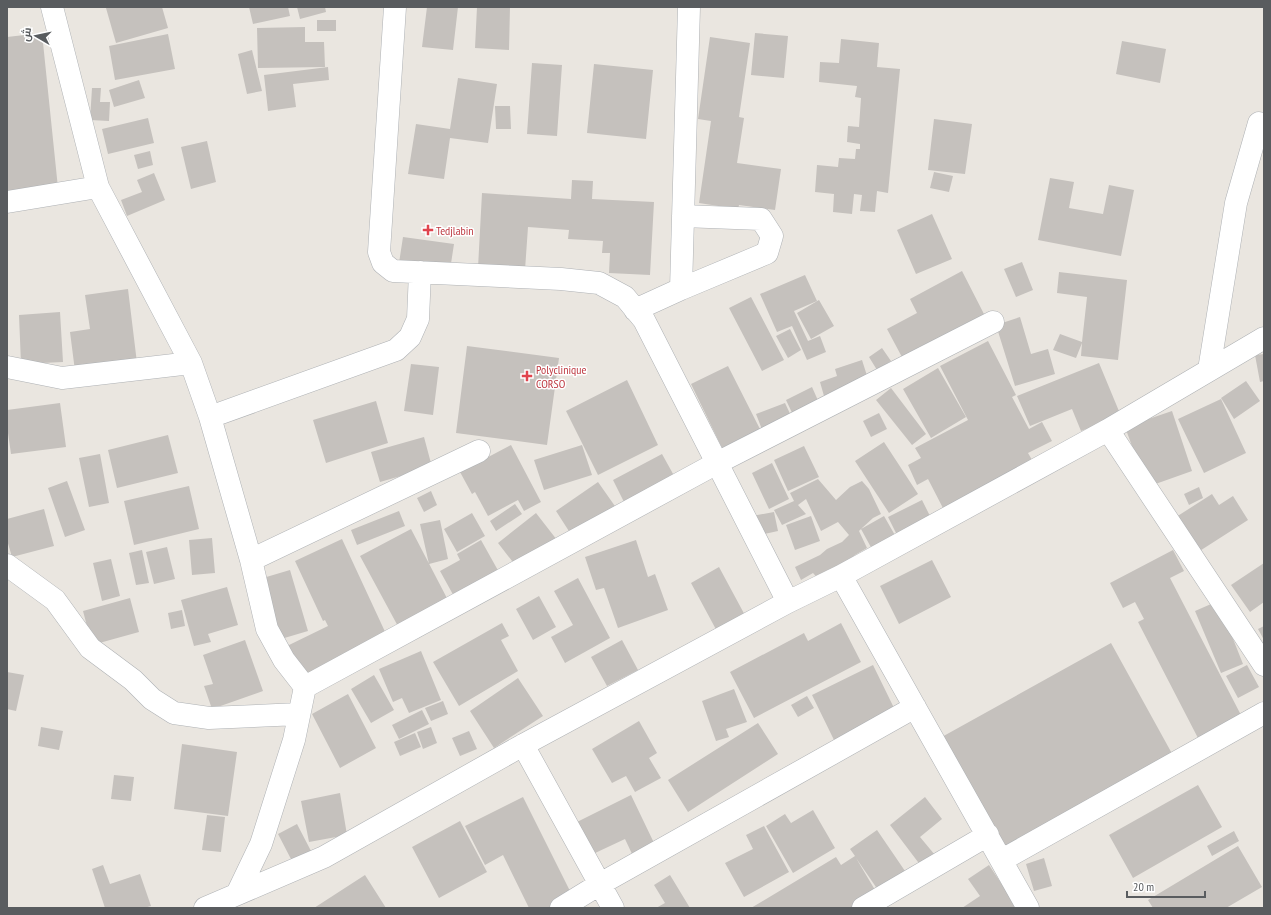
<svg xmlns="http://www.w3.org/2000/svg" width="1271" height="915" font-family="'PT Sans Narrow',Cairo,sans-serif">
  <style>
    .building { fill: #c5c1bd }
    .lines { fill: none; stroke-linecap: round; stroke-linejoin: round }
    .minor-casing { stroke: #aeb1b4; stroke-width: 23 }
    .minor { stroke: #fff; stroke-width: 22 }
    .health-dot { fill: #e0444e; stroke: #fff; stroke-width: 1.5 }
    .labels { text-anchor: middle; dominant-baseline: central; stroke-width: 3; stroke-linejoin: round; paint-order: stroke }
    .health-label { font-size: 12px; fill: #be3a42; stroke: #fff; text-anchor: start }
  </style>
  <rect width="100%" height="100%" fill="#eae6e0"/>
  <path class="building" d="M111,7h51l6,21 -52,15 -10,-35z
    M249,7h39l2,9 -37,8z
    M297,7h28l1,5 -26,7z
    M427,7h31l-5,43 -31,-3z
    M477,7h33l-1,43 -34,-2z
    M317,20h19v11h-19z
    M305,27v15h19l1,25 -67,1 -1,-40z
    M42,33l16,155 -51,6v-157z
    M755,33l33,3 -4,42 -33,-3z
    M168,34l7,35 -60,11 -6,-34z
    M710,37l40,6 -11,74 5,1 -7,45 44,6 -6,41 -36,-5 -1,4 -39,-6 12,-82 -13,-2z
    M841,39l38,4 -2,24 23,2 -12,124 -11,-2 -2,21 -15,-1 2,-16 -8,-1 -2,20 -19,-2 1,-18 -19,-2 2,-27 21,2 1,-9 16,1 1,-10h4v-5l-13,-2 1,-16 11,1 2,-29 -6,-1 2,-11 -38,-4 1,-20 19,1z
    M1122,41l44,8 -6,34 -44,-9z
    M252,50l10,41 -15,3 -9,-40z
    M532,63l30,2 -5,71 -30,-2z
    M594,64l59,6 -7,69 -59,-6z
    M328,67l1,13 -36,4 3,23 -28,4 -4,-36z
    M458,78l39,6 -9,59 -38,-5 -6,41 -36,-5 8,-50 34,5z
    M139,80l6,18 -31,9 -5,-17z
    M92,88h9l-1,14h10l-1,19 -19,-1z
    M495,106h15l1,23h-15z
    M148,118l6,25 -46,11 -6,-25z
    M934,119l38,5 -7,50 -37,-4z
    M207,141l9,41 -25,7 -10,-42z
    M150,151l3,14 -15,4 -4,-14z
    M934,172l19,4 -4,16 -19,-4z
    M154,173l11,27 -38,16 -6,-16 21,-8 -5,-12z
    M1050,178l24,4 -5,26 34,6 6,-29 25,5 -13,66 -83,-16z
    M572,180l21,1 -1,18 62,3 -4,73 -41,-2 1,-20h-8l1,-12 -35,-2 1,-9 -41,-3 -3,43 -47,-2 4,-75 89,6z
    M932,214l20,45 -36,15 -19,-44z
    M403,237l51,7 -4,26 -51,-7z
    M1022,262l11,28 -17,7 -12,-28z
    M962,271l23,45 -82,43 -16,-30 30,-16 -7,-14z
    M1059,272l68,8 -9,80 -37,-4 1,-13 -6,15 -23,-8 7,-16 22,8 5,-45 -30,-4z
    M805,275l12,26 -23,10 14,30 12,-5 6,16 -19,8 -15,-34 -15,6 -17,-38z
    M128,289l9,74 -62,8 -5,-39 20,-3 -5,-34z
    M751,297l33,63 -22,11 -33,-63z
    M819,300l15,26 -23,13 -14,-26z
    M60,312l3,50 -42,2 -2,-49z
    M1020,317l11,37 17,-5 7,25 -40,12 -19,-61z
    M790,329l11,21 -13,8 -12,-22z
    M988,341l28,54 -4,2 17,32 13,-7 10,19 -24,12 7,12 -90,47 -17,-33 -11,6 -9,-20 13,-7 -6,-10 53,-28 -28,-54z
    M467,346l92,12 -12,87 -91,-12z
    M882,348l9,13 -14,9 -8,-13z
    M1264,354v27l-4,1 -5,-27z
    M862,360l7,22 -45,14 -4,-14 17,-6 -2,-7z
    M1099,363l22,53 -40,15 -9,-22 -42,17 -13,-30z
    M411,364l28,3 -6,48 -29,-4z
    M728,366l35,69 -38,19 -34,-70z
    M938,368l28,49 -35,21 -28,-49z
    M627,380l31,65 -60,30 -32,-64z
    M1246,381l14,20 -26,18 -13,-21z
    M812,387l8,18 -26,12 -8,-17z
    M891,388l35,46 -14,11 -36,-45z
    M1221,399l25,54 -42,20 -26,-54z
    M376,401l12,42 -62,20 -13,-43z
    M60,403l6,44 -55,7 -4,-28v-16z
    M785,403l8,17 -30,12 -7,-18z
    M1172,411l20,60 -45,16 -22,-60z
    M879,413l8,16 -16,8 -8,-16z
    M168,435l10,38 -61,15 -9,-38z
    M424,437l8,30 -52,15 -9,-30z
    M884,442l34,52 -29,19 -34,-52z
    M511,445l30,57 -17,9 -6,-11 -30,16 -13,-24 -3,2 -12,-22z
    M582,445l10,30 -48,15 -10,-30z
    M804,446l15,31 -31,14 -14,-31z
    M100,454l9,49 -20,4 -10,-49z
    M662,454l15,27 -50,27 -14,-28z
    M772,463l17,36 -20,10 -17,-36z
    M818,479l18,21 14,-13 12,-6 7,8 12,25 -8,4 -12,11 23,-13 12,21 -23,14 -12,-22 -2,2 8,17 -12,7 -33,28 -9,-10 -12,7 -6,-13 25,-12 7,-6 15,-7 7,-7 -11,-13 -17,9 -15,-32 -8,6 8,9 -24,11 -8,-15 20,-9 -4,-8z
    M67,481l18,49 -20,7 -17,-49z
    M598,482l19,27 -43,30 -18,-28z
    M189,486l10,43 -65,16 -10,-44z
    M1199,487l4,11 -14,7 -5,-11z
    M431,491l6,14 -13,7 -7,-14z
    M1212,494l7,11 14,-9 15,24 -53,34 -22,-35z
    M922,500l10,20 -34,17 -10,-20z
    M515,504l7,10 -26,17 -6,-10z
    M44,509l10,37 -42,11 -5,-17v-21z
    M399,511l6,15 -48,19 -6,-15z
    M774,512l4,19 -23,5 -3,-20z
    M472,513l13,23 -28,16 -13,-23z
    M536,513l21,27 -38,30 -21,-27z
    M811,516l9,25 -25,9 -9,-25z
    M440,520l8,39 -19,5 -9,-40z
    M411,529l39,75 -50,26 -40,-74z
    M212,538l3,35 -23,2 -3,-35z
    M342,539l45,97 -85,43 -15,-33 41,-20 -3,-6 -2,1 -28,-60z
    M481,540l19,34 -44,26 -16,-29 20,-11 -3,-6z
    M636,540l12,37 7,-3 13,36 -50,18 -14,-40 -8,2 -11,-33z
    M167,547l8,32 -21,5 -8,-32z
    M142,550l7,33 -13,2 -7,-32z
    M1173,550l11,21 -14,7 72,139 -43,23 -61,-118 6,-3 -9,-17 -12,6 -13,-25z
    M111,559l9,37 -18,5 -9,-38z
    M932,560l19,37 -52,27 -19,-38z
    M1264,563v39l-14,10 -19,-27z
    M719,567l28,52 -28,16 -28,-52z
    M290,570l18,61 -27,8 -18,-61z
    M578,578l32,60 -45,25 -14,-26 22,-12 -19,-34z
    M227,587l11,38 -30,9 3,8 -17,4 -13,-46z
    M539,596l17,31 -23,13 -17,-31z
    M130,598l9,34 -47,13 -9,-34z
    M1218,601l25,63 -22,9 -26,-62z
    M182,610l3,16 -14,3 -3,-16z
    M502,623l7,13 -8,4 17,31 -59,35 -26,-44z
    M841,623l20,39 -107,56 -24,-46 74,-39 4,8z
    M1264,626v14l-6,-11z
    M245,640l18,51 -51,18 -8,-23 9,-2 -10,-29z
    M622,640l16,30 -31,16 -16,-29z
    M1111,643l64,116 -171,95 -64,-116z
    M421,651l20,49 -32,13 -7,-15 -9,4 -14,-33z
    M873,665l22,45 -61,30 -22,-45z
    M1247,665l12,22 -21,11 -12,-22z
    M7,672l17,3 -8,36 -9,-2z
    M374,675l20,35 -23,13 -20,-34z
    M518,678l25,38 -49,32 -24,-37z
    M734,689l13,33 -21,7 3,8 -13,4 -14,-40z
    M348,694l28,54 -36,20 -28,-54z
    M807,696l7,12 -16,9 -7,-12z
    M443,701l5,13 -17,7 -6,-13z
    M422,710l7,14 -30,15 -7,-14z
    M639,721l18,32 -8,5 12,20 -26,14 -9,-16 -14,7 -20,-34z
    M758,723l20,31 -90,58 -20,-32z
    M41,727l22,4 -4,19 -21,-4z
    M431,727l6,16 -14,6 -6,-17z
    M469,731l8,18 -17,7 -8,-18z
    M415,733l6,14 -21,9 -6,-14z
    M182,744l55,8 -9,64 -54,-7z
    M114,775l20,2 -3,24 -20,-2z
    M1198,785l24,42 -89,51 -24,-43z
    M340,793l7,42 -38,7 -8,-41z
    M631,795l24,50 -22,11 -8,-17 -32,15 -16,-32z
    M523,797l50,100 -22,11h-22l-26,-53 -18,10 -20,-39z
    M925,797l17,22 -22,18 15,18 -14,11 -31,-41z
    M813,810l22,38 -42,25 -27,-47 19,-12 6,9z
    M207,815l18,2 -4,35 -19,-2z
    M460,821l27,51 -48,26 -27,-51z
    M297,824l14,27 -19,10 -14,-27z
    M764,826l25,46 -45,25 -19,-34 28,-14 -7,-14z
    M877,830l28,41 -27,19 -22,-32 22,37 -22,13h-105l85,-51 5,8 14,-9 -5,-7z
    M1234,831l5,10 -27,15 -5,-10z
    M1238,846l24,41 -36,21h-73l-5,-8z
    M1044,858l8,28 -18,5 -8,-27z
    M103,865l7,19 30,-10 11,32 -7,2h-39l-13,-39z
    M989,865l28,42 -2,1h-53l18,-12 -12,-17z
    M365,875l21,33h-72z
    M670,875l20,33h-34l9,-5 -11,-18z"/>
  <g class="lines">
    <defs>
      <path id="minor" d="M52,7l46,180 93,176 19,54 41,143 16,69 17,31 21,27 -11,53 -33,104 -24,50
        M395,7l-16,245 4,11 10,8 168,8 38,4 26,14 19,23 144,282
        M7,202l91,-15
        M681,289l8,-282
        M635,310l46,-21 86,-36 5,-17 -11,-17 -78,-3
        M7,367l55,11 129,-15
        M1209,370l27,-167 23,-80
        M210,417l186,-67 14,-13 8,-18 2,-47
        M1108,430l156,-92
        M251,560l228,-109
        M7,565l48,35 35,48 43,32 19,19 22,14 35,5 90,-4
        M841,576l187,332
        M305,687l412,-224 276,-141
        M523,745l90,163
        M1002,860l262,-147
        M205,908l119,-51 199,-112 265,-143 53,-26 267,-146 156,235
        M561,908l39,-24 315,-177
        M863,908l125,-73"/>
    </defs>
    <use href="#minor" class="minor-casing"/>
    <use href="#minor" class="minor"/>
  </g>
  <g class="health-dot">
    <path d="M426 224h4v4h4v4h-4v4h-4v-4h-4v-4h4z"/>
    <path d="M525 370h4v4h4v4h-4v4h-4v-4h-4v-4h4z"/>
  </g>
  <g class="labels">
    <g class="health-label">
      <text x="436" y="230">Tedjlabin</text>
      <text x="536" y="369">Polyclinique<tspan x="536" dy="14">CORSO</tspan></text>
    </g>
  </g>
  <rect width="1271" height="915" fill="none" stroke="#595c5f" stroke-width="16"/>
  <g transform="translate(36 36) rotate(279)" stroke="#ffffff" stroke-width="3" paint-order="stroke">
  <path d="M0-3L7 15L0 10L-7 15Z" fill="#595c5f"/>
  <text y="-6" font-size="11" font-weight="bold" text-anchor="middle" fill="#595c5f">ش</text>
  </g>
  <path d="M1127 891v6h78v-6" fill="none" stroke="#595c5f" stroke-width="2"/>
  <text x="1133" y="891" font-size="12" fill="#595c5f" stroke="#ffffff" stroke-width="3" paint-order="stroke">20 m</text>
</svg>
